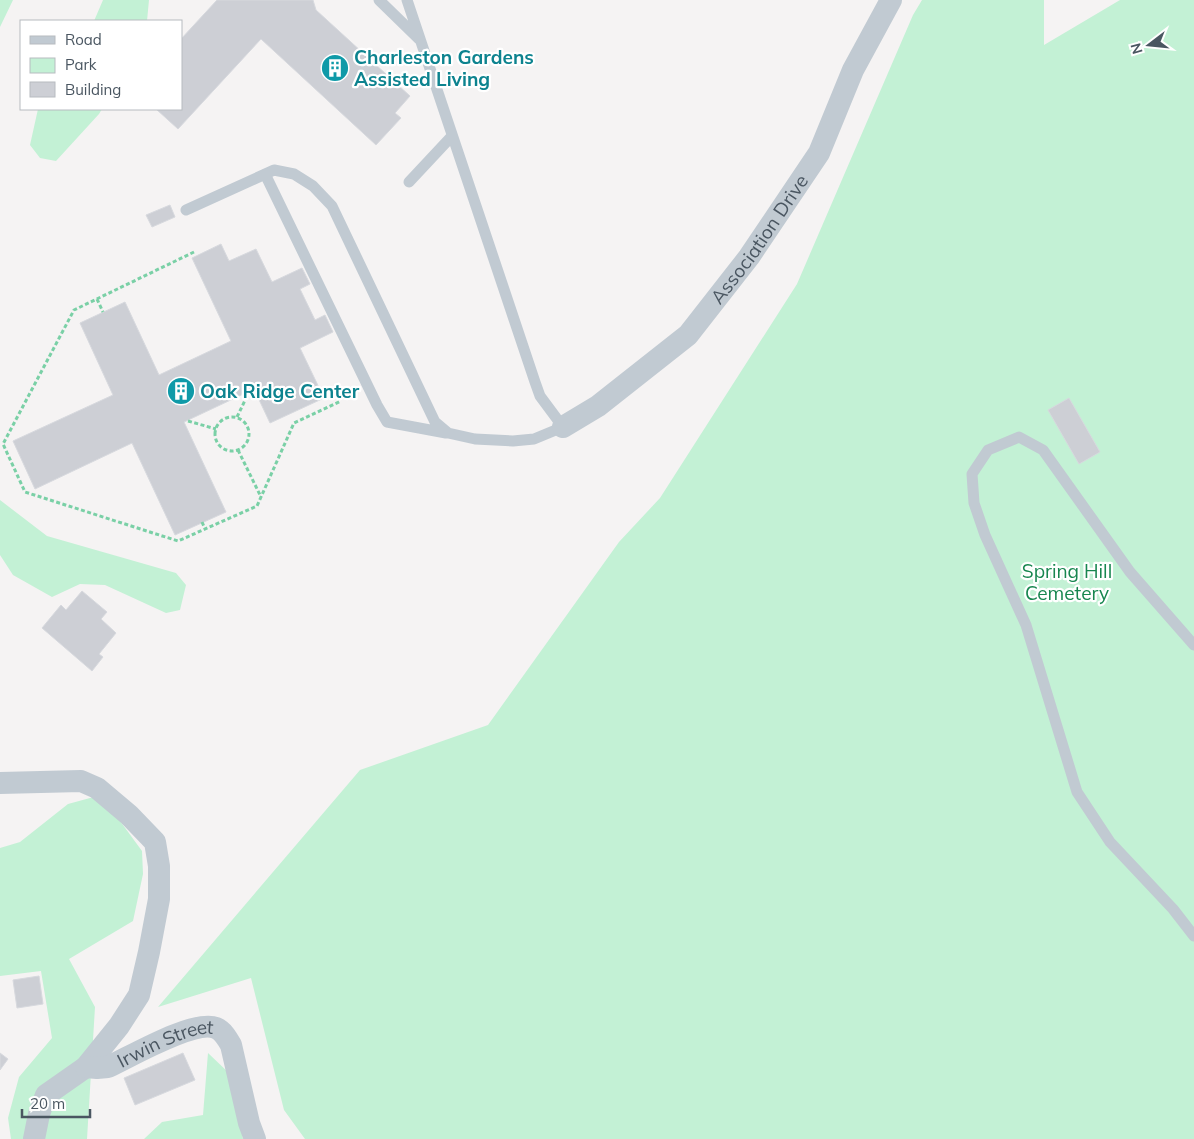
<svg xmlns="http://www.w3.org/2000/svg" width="1194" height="1139" font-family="Mulish,sans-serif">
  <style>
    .green { fill: #c3f1d5 }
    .building { fill: #cdcfd5; stroke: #d7d9de }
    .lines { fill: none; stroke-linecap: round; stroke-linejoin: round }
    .path { stroke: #7ad0a6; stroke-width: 3; stroke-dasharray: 4 2.5; stroke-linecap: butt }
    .lane { stroke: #c1cad2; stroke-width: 11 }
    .street { stroke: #c1cad2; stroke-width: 22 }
    .labels { text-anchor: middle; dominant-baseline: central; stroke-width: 4.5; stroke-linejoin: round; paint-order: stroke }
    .culture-label { font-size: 19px; font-weight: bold; fill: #0d838f; stroke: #fff; text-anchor: start }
    .street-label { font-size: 19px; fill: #4a5661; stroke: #fff }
    .park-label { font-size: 19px; fill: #17864f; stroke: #fff }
  </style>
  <rect width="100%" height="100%" fill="#f5f3f3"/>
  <path class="green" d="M0,0h13l-13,27z
    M103,0h46l-2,21h-53z
    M922,0h122v45l76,-45h74v1139h-889l-21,-29 -33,-132 -93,29 202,-237 128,-45 131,-183 41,-44 137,-214 116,-269z
    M38,109h64l-3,5 -43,47 -16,-3 -10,-13z
    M0,500l47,36 129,37 10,12 -6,25 -14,3 -61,-28 -25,-1 -28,13 -39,-22 -13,-20z
    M101,795l41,56 1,23 -10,47 -64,38 26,48 -8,132h-76l-3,-21 11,-41 33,-39 -11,-67 -41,5v-128l20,-6 48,-38z
    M208,1053l22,21 13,65h-99l18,-17 41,-7z"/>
  <path class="building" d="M217,0h96l3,10 94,86 -15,17 6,5 -25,27 -115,-106 -83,90 -22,-20h25v-70z
    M170,205l5,12 -23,10 -6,-12z
    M221,244l8,17 27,-12 16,33 30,-14 8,16 -10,5 15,31 10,-5 8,17 -33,16 24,50 -54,25 -16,-34 -70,33 42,90 -51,23 -43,-92 -97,46 -22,-48 100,-46 -33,-72 45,-21 34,73 72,-34 -39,-83z
    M1069,398l31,54 -21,12 -31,-54z
    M82,591l25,21 -6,7 15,14 -17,21 4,3 -11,14 -50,-43 19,-23 5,5z
    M39,976l4,28 -26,4 -4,-28z
    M0,1053l8,6 -8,11z
    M183,1053l12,27 -60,25 -11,-27z"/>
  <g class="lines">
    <path class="path" d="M194,252l-120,58 -71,134 22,48 153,49 79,-35 37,-83 47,-22
      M97,299l6,13
      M237,417l12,-25
      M215 434a17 17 0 1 1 34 0a17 17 0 1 1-34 0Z
      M188,421l28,8
      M238,450l23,47
      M202,522l3,7"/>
    <path class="lane" d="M379,0l40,39
      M265,174l112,231 10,17 59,11
      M409,182l43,-46
      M186,210l88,-40 20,4 19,12 19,20 103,216 13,11 27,6 38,2 21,-2 29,-12 -23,-31 -5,-14 -128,-382
      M1194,645l-64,-73 -87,-122 -24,-13 -31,13 -16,24 2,29 11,32 41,90 51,167 33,50 63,67 21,27"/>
    <g class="street">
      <path id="s1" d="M563,427l35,-21 90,-71 61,-78 70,-104 34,-83 38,-70"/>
      <path d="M0,783l81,-2 16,7 32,27 26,27 4,24v33l-10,53 -10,43 -20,31 -33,41 -40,28 -7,19 -5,25"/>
      <path id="s2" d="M86,1067l11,1 11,-1c22,-10 86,-48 108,-39 7,3 11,10 15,17l18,78 6,16"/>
    </g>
  </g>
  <defs>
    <symbol id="building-disc" viewBox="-11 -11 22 22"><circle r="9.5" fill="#0f9aa8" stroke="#fff"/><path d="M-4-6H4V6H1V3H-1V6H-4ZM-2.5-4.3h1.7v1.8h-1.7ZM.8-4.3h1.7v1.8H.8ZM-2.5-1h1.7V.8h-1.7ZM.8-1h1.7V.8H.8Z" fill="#fff"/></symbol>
  </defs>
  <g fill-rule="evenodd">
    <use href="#building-disc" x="319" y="52" width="32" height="32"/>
    <use href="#building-disc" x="165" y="375" width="32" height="32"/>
  </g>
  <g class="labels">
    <g class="culture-label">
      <text x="354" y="57">Charleston Gardens<tspan x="354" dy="22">Assisted Living</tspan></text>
      <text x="200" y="391">Oak Ridge Center</text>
    </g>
    <g class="street-label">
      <text stroke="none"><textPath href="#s1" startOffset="275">Association Drive</textPath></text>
      <text stroke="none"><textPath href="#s2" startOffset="85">Irwin Street</textPath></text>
    </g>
    <g class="park-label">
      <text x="1067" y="571">Spring Hill<tspan x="1067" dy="22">Cemetery</tspan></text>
    </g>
  </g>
  <rect x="20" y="20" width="162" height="90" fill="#ffffff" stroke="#b7bbc0"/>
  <rect x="30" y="36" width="25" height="8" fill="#c1cad2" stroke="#b7bbc0"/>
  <text x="65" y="45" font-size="15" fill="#4a5661">Road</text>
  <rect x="30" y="58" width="25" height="15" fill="#c3f1d5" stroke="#b7bbc0"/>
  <text x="65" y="70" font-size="15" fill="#4a5661">Park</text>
  <rect x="30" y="82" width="25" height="15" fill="#cdcfd5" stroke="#b7bbc0"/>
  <text x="65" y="95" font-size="15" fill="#4a5661">Building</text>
  <g transform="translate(1149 45) rotate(254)" stroke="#ffffff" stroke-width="4" paint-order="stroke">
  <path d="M0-4L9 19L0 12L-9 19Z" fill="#4a5661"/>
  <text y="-8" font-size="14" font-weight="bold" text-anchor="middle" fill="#4a5661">N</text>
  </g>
  <path d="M22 1109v8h68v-8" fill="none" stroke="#4a5661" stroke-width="2.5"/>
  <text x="30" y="1109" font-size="15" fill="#4a5661" stroke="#ffffff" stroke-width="4" paint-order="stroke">20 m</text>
</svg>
